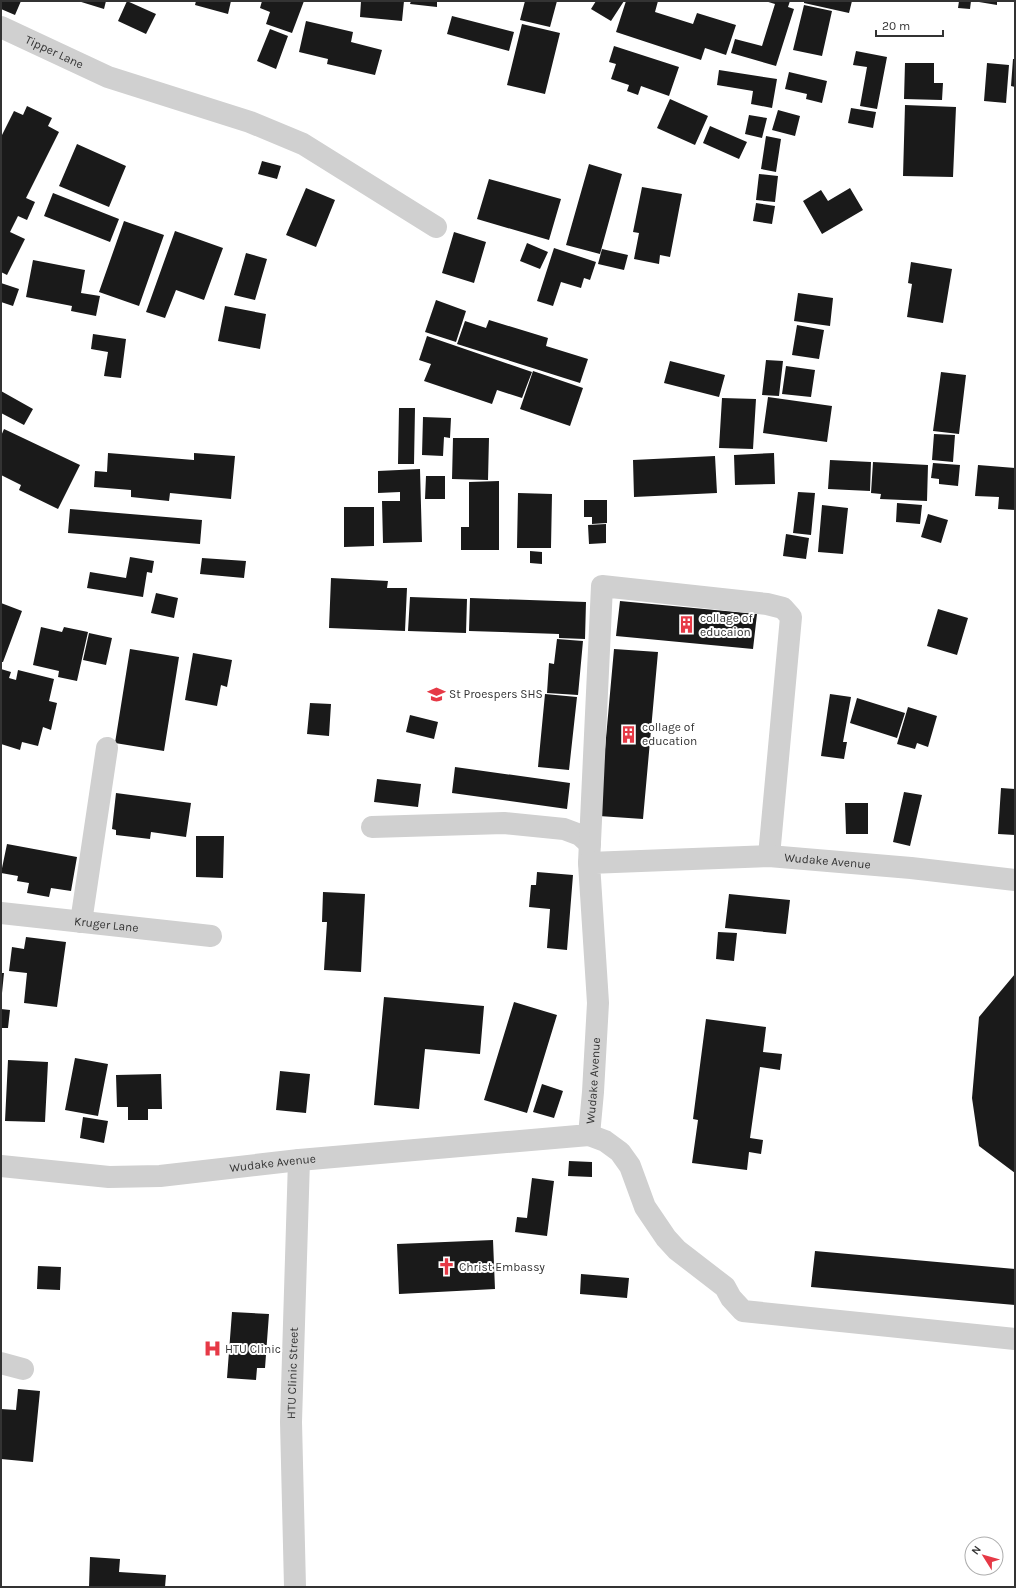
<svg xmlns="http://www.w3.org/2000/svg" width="1016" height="1588" font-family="Karla,sans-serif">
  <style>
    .building { fill: #1a1a1a }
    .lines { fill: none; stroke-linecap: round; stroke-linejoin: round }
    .minor { stroke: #d0d0d0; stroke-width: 22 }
    .labels { text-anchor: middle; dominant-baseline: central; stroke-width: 4; stroke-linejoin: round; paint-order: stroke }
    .street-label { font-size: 12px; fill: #333; stroke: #fff }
    .poi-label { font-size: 12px; fill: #333; stroke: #fff; text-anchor: start }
  </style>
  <rect width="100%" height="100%" fill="#fff"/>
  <path class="building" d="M2,1h19l-6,14 -14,-6z
    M78,1h28l-2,8z
    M127,1l29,13 -10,20 -28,-13z
    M196,1h35l-3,13 -33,-9z
    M262,1h42l-12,32 -26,-9 4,-12 -10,-4z
    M361,1h43l-2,20 -42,-4z
    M411,1h26v6l-27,-3z
    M525,1h32l-7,26 -30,-7z
    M596,1h28l-13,20 -20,-12z
    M626,1h32l-3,11 38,12 4,-11 39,12 -10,30 -21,-7 -4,12 -85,-28z
    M765,1h25l-2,6 6,2 -18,57 -45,-13 4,-14 27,7 13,-42z
    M804,1h48l-3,12 -45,-10z
    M959,1h12l-1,8 -12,-1z
    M973,1h24v4z
    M804,5l28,6 -10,45 -29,-6z
    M452,16l62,16 -5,19 -62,-17z
    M306,21l47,11 -2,10 31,8 -7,25 -48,-11 1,-5 -29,-7z
    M522,24l38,9 -15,61 -38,-9z
    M270,29l18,7 -12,33 -19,-8z
    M614,46l65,21 -10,29 -28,-10 -3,9 -11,-4 2,-6 -18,-6 5,-15 -7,-2z
    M856,51l31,6 -10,52 -17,-3 7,-39 -14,-2z
    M1013,59h2v28l-4,-1z
    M905,63h29v20h9l-1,17 -38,-1z
    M987,63l22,2 -3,38 -22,-2z
    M719,70l58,9 -5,29 -21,-4 2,-13 -36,-6z
    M789,72l38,9 -5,22 -16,-4 1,-5 -22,-5z
    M670,99l38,17 -13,29 -38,-17z
    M905,105l51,2 -3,70 -50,-1z
    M27,106l25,12 -4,8 11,6 -33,66 9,4 -8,18 -9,-4 -8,16 15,7 -18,36 -6,-3v-135l13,-26 9,4z
    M851,108l25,4 -3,16 -25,-5z
    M778,110l22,6 -5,20 -23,-6z
    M749,115l18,3 -5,20 -17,-4z
    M710,126l37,16 -8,17 -36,-16z
    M766,136l15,3 -5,33 -15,-3z
    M77,144l49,22 -17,41 -50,-21z
    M262,161l19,5 -4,13 -19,-5z
    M589,164l33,10 -22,80 -34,-9z
    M759,174l19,2 -3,26 -19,-2z
    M489,179l72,20 -12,41 -72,-21z
    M642,187l40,7 -12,63 -10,-2 -1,9 -25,-5 5,-26 -6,-1z
    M306,188l29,12 -19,47 -30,-12z
    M850,188l13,22 -41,24 -19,-33 18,-11 7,11z
    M53,193l66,26 -9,23 -66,-26z
    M756,203l19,3 -3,18 -19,-3z
    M124,221l40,14 -25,71 -40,-14z
    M175,231l48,17 -19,52 -28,-10 -11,28 -19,-6z
    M454,232l32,10 -12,41 -32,-10z
    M527,243l21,9 -8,17 -20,-8z
    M554,248l42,14 -6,18 -6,-2 -3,10 -20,-6 -8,24 -16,-5z
    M602,249l26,6 -4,15 -26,-6z
    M246,253l21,6 -12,41 -21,-5z
    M33,260l52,10 -4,23 19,3 -4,20 -25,-5 1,-5 -46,-9z
    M911,262l41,7 -9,54 -36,-6 5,-33 -4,-1z
    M1,283l18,6 -6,17 -12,-4z
    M798,293l35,5 -3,28 -36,-5z
    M436,300l30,11 -10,31 -31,-10z
    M225,306l41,8 -6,35 -42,-8z
    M489,320l59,18 -2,8 42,13 -8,24 -123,-39 8,-23 21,7z
    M797,325l27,5 -5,29 -27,-4z
    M93,334l33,5 -5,39 -17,-2 4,-24 -17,-3z
    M427,336l105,36 -10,26 -25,-8 -5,14 -68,-23 7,-17 -12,-4z
    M766,360l17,1 -4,35 -17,-1z
    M670,361l55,14 -6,22 -55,-14z
    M786,366l29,4 -4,27 -29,-3z
    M533,371l50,17 -13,38 -50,-17z
    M941,372l25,3 -7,59 -26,-3z
    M1,391l32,18 -9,16 -23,-12z
    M768,397l64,9 -5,36 -64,-9z
    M722,398l34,1 -3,50 -34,-1z
    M399,408h16l-1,56h-16z
    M423,417l28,1 -1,20 -6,-1 -1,19 -21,-1z
    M4,429l76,36 -22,44 -39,-19 2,-5 -20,-10v-39z
    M934,434l21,1 -2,27 -21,-2z
    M453,438h36l-1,42 -36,-1z
    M108,453l86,7v-7l41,3 -4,43 -61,-6 -1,8 -38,-4v-7l-37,-3 1,-16 12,1z
    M774,453l1,31 -40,1 -1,-30z
    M715,456l2,37 -83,4 -1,-37z
    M830,460l41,2 -1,29 -42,-2z
    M873,462l55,3 -1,36 -47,-2 1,-5 -10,-1z
    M933,463l27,2 -2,21 -19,-2v-5l-8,-1z
    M978,465l37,3v42l-17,-1 1,-12 -24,-1z
    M420,469l2,73 -39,1 -1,-42h18v-9l-22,1v-22z
    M426,476h19v23h-20z
    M499,481v69h-38v-23h8v-45z
    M798,492l17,1 -4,42 -18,-2z
    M518,493l34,1 -1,54h-34z
    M584,500h23v23l-15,1v-7h-8z
    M897,503l25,2 -2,19 -24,-2z
    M822,505l26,3 -5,46 -25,-2z
    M344,507h30v39l-30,1z
    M70,509l132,11 -2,24 -132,-11z
    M928,514l20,6 -7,23 -20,-6z
    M606,524v19l-17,1 -1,-19z
    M786,534l23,4 -3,21 -23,-3z
    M530,551l12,1v12l-12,-1z
    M130,557l24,4 -2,12 -5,-1 -4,25 -56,-9 3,-16 36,6z
    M202,558l44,3 -2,17 -44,-4z
    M331,578l57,3 -1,7h20l-2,43 -76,-3z
    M156,593l22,5 -4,20 -23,-5z
    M410,597l57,2 -1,34 -58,-2z
    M470,598l116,4 -1,37 -26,-1v-4l-90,-3z
    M620,601l137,13 -4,35 -137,-13z
    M1,603l21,8 -19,51h-2z
    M938,609l30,9 -11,37 -30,-9z
    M41,627l21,5 2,-5 24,5 -11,49 -19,-4 1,-6 -26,-6z
    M89,633l23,5 -6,27 -23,-5z
    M557,639l26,2 -5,54 -31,-2 2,-30 5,1z
    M130,649l49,8 -15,94 -49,-8z
    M614,649l44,3 -15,167 -44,-3z
    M193,653l39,7 -5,27 -6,-2 -4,21 -32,-6z
    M1,669l10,3 -2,6 7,2 2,-10 36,9 -5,22 8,2 -6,27 -8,-3 -5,19 -16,-4 -2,8 -19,-6z
    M545,694l32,3 -8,73 -31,-3z
    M830,694l21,3 -8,45h4l-3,17 -23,-3z
    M857,698l48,15 -8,25 -47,-15z
    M310,703l21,1 -2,32 -22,-2z
    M908,707l29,9 -9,31 -11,-4 -2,6 -18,-5z
    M410,715l28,7 -4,17 -28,-7z
    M455,767l115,16 -3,26 -115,-16z
    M377,779l44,5 -3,23 -44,-5z
    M1001,788l14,1v46l-17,-1z
    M904,792l18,3 -12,51 -17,-4z
    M116,793l75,10 -5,34 -35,-5 -1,7 -34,-4v-5l-4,-1z
    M845,803h23v31h-22z
    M196,836h28l-1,42 -27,-1z
    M7,844l70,13 -6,34 -20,-3 -2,9 -22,-4 2,-10 -12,-2 1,-5 -17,-3z
    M537,872l36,3 -6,75 -20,-2 3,-39 -21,-2 2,-22h5z
    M323,892l42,2 -4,78 -37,-2 3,-48h-5z
    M729,894l61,6 -4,34 -61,-6z
    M718,932l19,1 -3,28 -18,-2z
    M26,937l40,5 -9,65 -33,-4 3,-30 -18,-2 3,-24 12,2z
    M1,973h3l-2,20h-1z
    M1015,974v199l-36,-27 -7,-48 7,-81z
    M384,997l100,9 -4,48 -55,-5 -6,60 -45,-4z
    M514,1002l43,13 -30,98 -43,-13z
    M1,1009l9,1 -2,18h-7z
    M706,1019l60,8 -3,25 19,2 -2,16 -20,-3 -10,71 13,2 -2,14 -12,-2 -2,18 -55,-7 6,-43 -5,-1z
    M75,1058l33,6 -10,52 -33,-6z
    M8,1060l40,2 -3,60 -40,-1z
    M280,1071l30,3 -4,39 -30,-3z
    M161,1074l1,35h-14v11h-20v-13h-11l-1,-32z
    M542,1084l21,7 -9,27 -21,-6z
    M83,1117l25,4 -4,22 -24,-5z
    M569,1161l23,1v15l-24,-1z
    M532,1178l22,3 -7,55 -32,-4 2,-15 10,1z
    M493,1240l2,49 -96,5 -2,-50z
    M815,1251l200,18v36l-204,-18z
    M38,1266l23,1 -1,23 -23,-1z
    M581,1274l48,4 -2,20 -47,-4z
    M232,1312l37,2 -4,54h-8l-1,12 -29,-2z
    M18,1389l22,2 -7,71 -32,-3v-50l15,1z
    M90,1557l30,2 -1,13 47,3 -1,12h-76z"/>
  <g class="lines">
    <g class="minor">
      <path id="s1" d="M1,27l107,50 142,45 53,22 133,83"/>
      <path d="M372,827l132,-4 60,6 16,6 10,9"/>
      <path d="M589,863l13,-277 165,18 16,4 8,9 -22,239"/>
      <path id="s2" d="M1,913l210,23"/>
      <path d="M81,922l26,-174"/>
      <path d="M589,1135l16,6 15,11 10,14 15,41 21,31 11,12 48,37 6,11 12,13 272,28"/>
      <path id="s3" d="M1,1166l108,11 51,-1 139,-16 290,-25 4,-43 5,-89 -9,-140 180,-7 142,12 104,12"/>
      <path d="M1,1363l22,6"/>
      <path id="s4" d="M295,1587l-4,-165 8,-262"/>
    </g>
  </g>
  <defs>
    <symbol id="building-bare" viewBox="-9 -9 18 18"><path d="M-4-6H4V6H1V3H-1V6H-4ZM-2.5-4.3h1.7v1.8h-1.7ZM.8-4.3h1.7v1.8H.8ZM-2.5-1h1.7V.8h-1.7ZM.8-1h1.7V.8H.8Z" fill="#e63946" stroke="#fff" stroke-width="2.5" paint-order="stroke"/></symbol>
    <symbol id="school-bare" viewBox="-9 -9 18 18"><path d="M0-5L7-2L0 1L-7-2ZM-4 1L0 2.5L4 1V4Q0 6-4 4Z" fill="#e63946" stroke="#fff" stroke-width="2.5" paint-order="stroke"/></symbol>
    <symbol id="church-bare" viewBox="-9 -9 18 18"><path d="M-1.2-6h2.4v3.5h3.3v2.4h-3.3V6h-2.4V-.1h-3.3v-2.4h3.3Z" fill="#e63946" stroke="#fff" stroke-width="2.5" paint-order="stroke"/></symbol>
    <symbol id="hospital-bare" viewBox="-9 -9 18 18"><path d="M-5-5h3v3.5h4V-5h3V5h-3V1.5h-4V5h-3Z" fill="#e63946" stroke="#fff" stroke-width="2.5" paint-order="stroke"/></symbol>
  </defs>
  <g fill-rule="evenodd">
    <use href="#building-bare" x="674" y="612" width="25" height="25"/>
    <use href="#school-bare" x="424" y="682" width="25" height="25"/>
    <use href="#building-bare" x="616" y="722" width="25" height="25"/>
    <use href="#church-bare" x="434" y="1254" width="25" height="25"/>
    <use href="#hospital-bare" x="200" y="1336" width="25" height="25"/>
  </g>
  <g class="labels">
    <g class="street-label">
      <text stroke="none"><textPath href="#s1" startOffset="59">Tipper Lane</textPath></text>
      <text stroke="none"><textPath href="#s3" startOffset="1102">Wudake Avenue</textPath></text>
      <text stroke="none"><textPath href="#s2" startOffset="106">Kruger Lane</textPath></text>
      <text stroke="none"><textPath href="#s3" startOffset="645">Wudake Avenue</textPath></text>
      <text stroke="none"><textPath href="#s3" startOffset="273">Wudake Avenue</textPath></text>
      <text stroke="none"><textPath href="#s4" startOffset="214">HTU Clinic Street</textPath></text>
    </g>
    <g class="poi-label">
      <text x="700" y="618">collage of<tspan x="700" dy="14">educaion</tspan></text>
      <text x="449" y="694">St Proespers SHS</text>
      <text x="642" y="727">collage of<tspan x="642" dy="14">education</tspan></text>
      <text x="459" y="1267">Christ Embassy</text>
      <text x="225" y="1349">HTU Clinic</text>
    </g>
  </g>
  <rect width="1016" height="1588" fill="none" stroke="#333333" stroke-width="4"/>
  <g transform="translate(984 1556) rotate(307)"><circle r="19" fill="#ffffff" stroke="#adadad"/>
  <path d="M0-3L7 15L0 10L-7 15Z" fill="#e63946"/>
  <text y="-6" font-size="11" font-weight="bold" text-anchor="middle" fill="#333333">N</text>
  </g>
  <path d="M876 30v6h67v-6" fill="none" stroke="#333333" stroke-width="2"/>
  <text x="882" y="30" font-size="12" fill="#333333" stroke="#ffffff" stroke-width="3" paint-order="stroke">20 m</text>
</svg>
